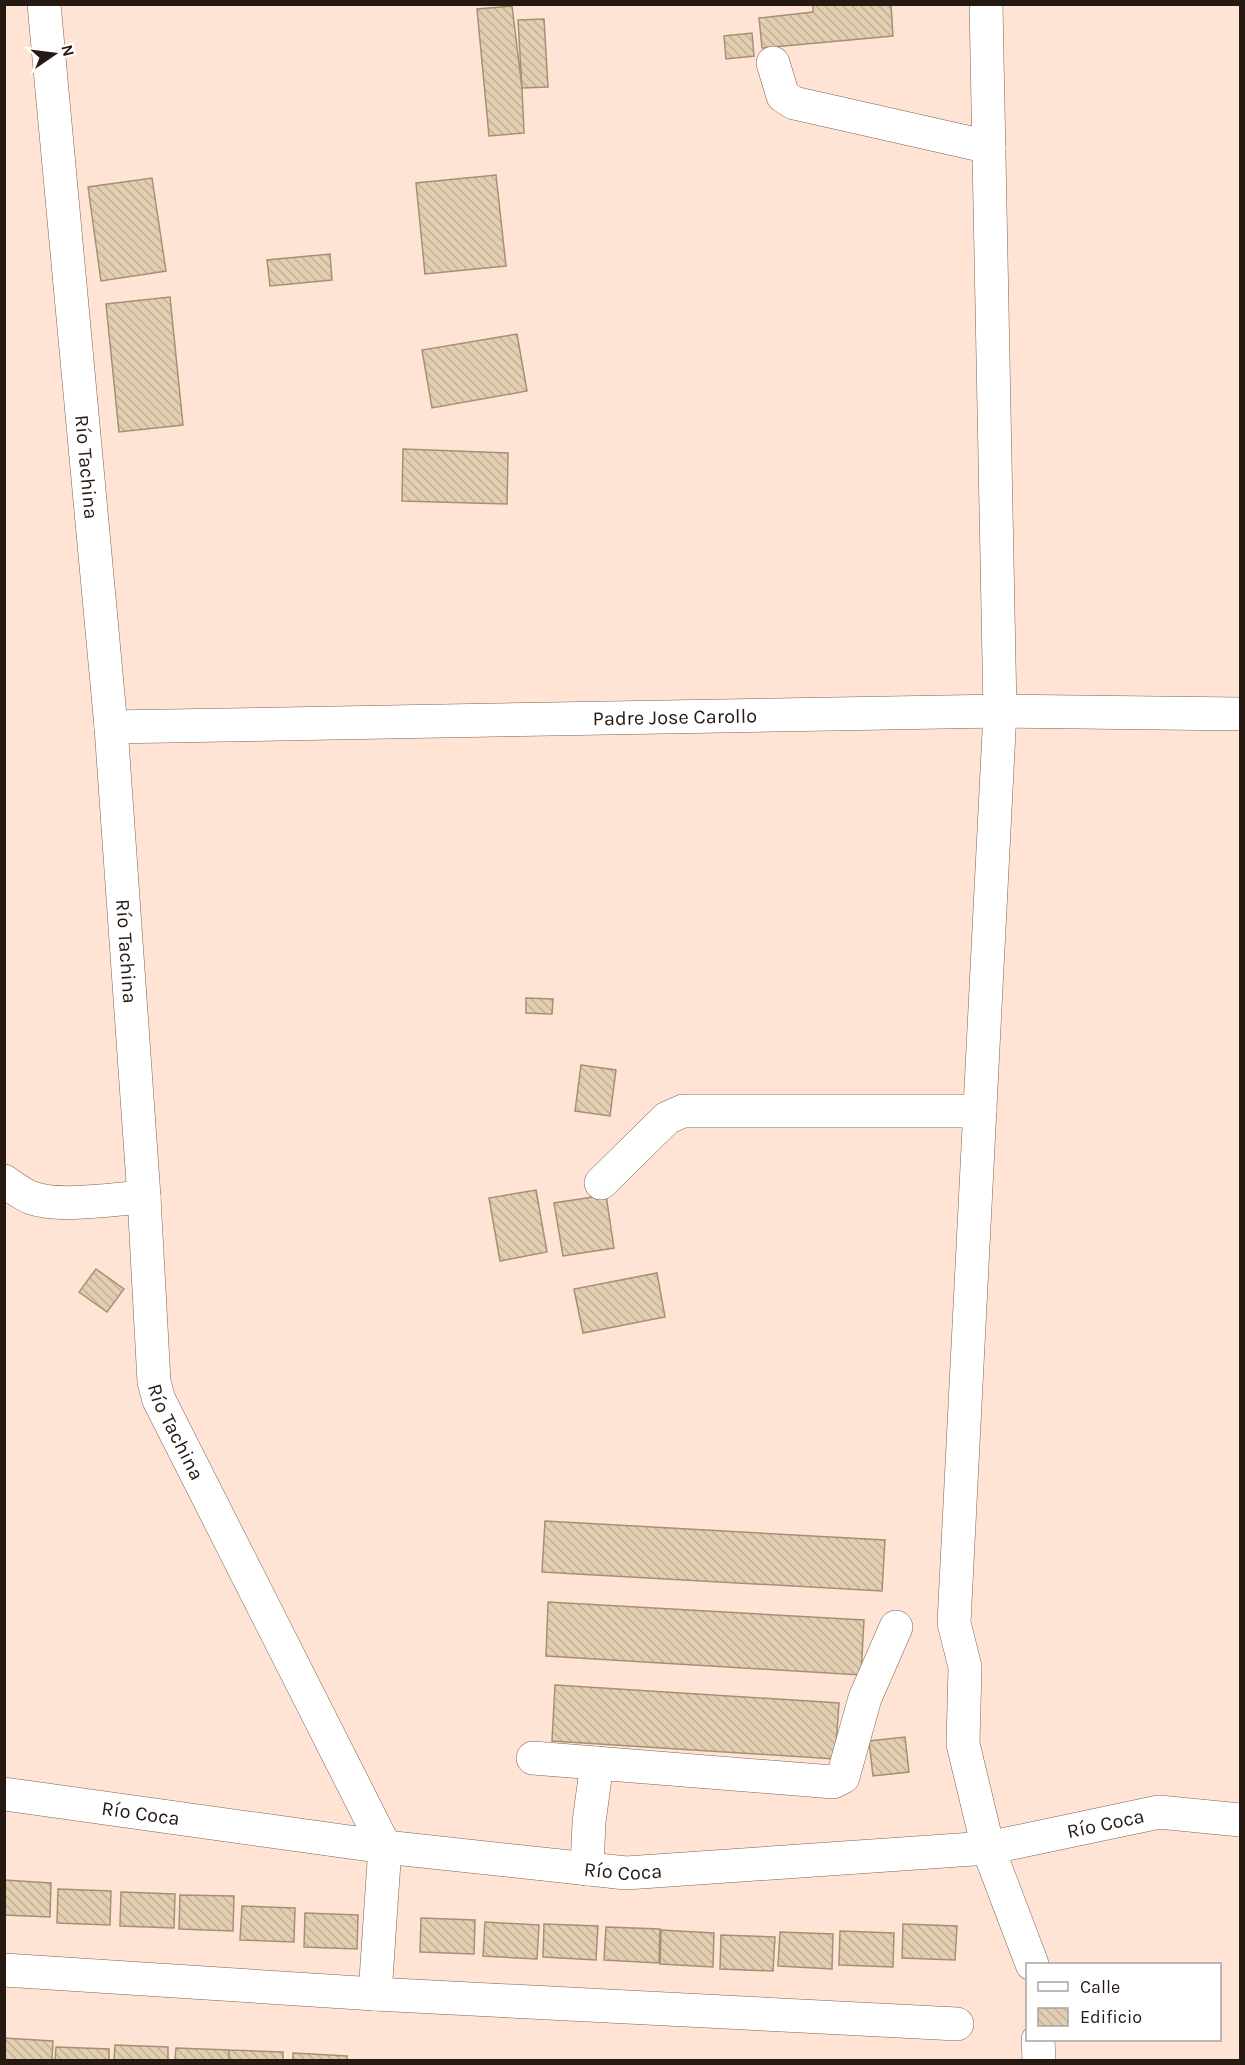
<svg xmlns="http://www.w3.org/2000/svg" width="1245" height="2065" font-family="Karla,sans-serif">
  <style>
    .building { fill: url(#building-back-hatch); stroke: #a49175; stroke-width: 1.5 }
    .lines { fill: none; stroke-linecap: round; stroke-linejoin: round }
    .minor-casing { stroke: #7e6251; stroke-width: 34 }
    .minor { stroke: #fff; stroke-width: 33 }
    .labels { text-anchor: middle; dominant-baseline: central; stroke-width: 4.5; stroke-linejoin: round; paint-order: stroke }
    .street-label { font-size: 20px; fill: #251912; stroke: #fff }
  </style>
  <defs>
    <pattern id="building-back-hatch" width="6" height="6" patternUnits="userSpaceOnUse" patternTransform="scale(1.5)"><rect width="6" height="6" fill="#e2ceb1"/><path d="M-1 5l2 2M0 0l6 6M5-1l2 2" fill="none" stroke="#c2b097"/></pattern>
  </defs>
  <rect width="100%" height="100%" fill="#ffe4d5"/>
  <path class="building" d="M813,4h78l2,32 -131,12 -3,-30 54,-6z
    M512,6l10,82 2,45 -35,3 -12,-127z
    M544,19l4,68 -26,1 -4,-68z
    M752,33l2,23 -28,3 -2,-23z
    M496,175l10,91 -81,8 -9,-91z
    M152,178l14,93 -65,10 -13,-94z
    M330,254l2,26 -62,6 -3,-26z
    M170,297l13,128 -64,7 -13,-128z
    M517,334l10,57 -95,17 -10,-58z
    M403,449l105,4 -1,51 -105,-3z
    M526,998l27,1 -1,15 -26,-1z
    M581,1065l35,5 -6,46 -35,-5z
    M536,1190l11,62 -47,9 -11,-63z
    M606,1195l8,53 -51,8 -9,-53z
    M96,1269l28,20 -17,23 -28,-20z
    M657,1273l8,44 -82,16 -9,-44z
    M545,1521l340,19 -3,51 -340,-19z
    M548,1602l316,18 -3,55 -315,-19z
    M555,1685l284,18 -4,56 -283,-18z
    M905,1737l4,35 -36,4 -4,-35z
    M4,1880l47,3 -1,34 -46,-2z
    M58,1889l53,2 -1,34 -53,-2z
    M121,1892l54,2 -1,34 -54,-2z
    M180,1895l54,1 -1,35 -54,-2z
    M242,1906l53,2 -1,34 -54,-2z
    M305,1913l53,2 -1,34 -53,-2z
    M421,1918l54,2 -1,34 -54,-2z
    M485,1922l54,3 -2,34 -54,-3z
    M544,1924l54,2 -2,34 -53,-3z
    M903,1924l54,2 -2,34 -53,-2z
    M606,1927l54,2 -1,34 -55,-3z
    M661,1930l53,3 -1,34 -53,-3z
    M840,1931l54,2 -1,34 -54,-2z
    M780,1932l53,2 -1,35 -54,-3z
    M721,1935l54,2 -2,34 -53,-2z
    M4,2038l49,3 -1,19h-48z
    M115,2045l53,2v13h-54z
    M56,2047l53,2v11h-54z
    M176,2048l53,2v10h-54z
    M229,2050l54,2v8h-54z
    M293,2053l54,3v4h-54z"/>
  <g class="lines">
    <defs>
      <g id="minor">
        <path id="s1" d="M44,4l67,723 33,470 10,185 5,18 226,447 -10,147"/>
        <path d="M986,4l14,707 -46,912 11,44 -2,77 25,104 44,116"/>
        <path d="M773,63l10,33 11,7 195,44"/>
        <path id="s2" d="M111,727l889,-16 240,3"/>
        <path d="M4,1181c9,6 19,14 28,17 27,10 83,1 112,-1"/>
        <path d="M601,1183l66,-65 16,-7h297"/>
        <path d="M533,1758l300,24 10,-5 22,-79 31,-71"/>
        <path id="s3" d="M4,1794l381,53 241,26 362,-25 171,-36 81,8"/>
        <path d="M587,1869l2,-47 8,-59"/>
        <path d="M4,1970l371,24 582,30"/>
        <path d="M1038,2040l1,20"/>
      </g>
    </defs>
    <use href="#minor" class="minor-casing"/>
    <use href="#minor" class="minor"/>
  </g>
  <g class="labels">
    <g class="street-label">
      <text stroke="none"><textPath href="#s1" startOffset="465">Río Tachina</textPath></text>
      <text stroke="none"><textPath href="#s2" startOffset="564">Padre Jose Carollo</textPath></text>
      <text stroke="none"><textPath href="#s1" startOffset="951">Río Tachina</textPath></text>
      <text stroke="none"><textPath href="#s1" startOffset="1437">Río Tachina</textPath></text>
      <text stroke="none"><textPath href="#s3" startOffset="138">Río Coca</textPath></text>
      <text stroke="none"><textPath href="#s3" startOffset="1110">Río Coca</textPath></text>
      <text stroke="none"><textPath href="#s3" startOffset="624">Río Coca</textPath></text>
    </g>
  </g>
  <rect width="1245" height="2065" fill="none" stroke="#251912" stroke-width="12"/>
  <rect x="1026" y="1963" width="195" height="78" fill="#ffffff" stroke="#a8a3a0" stroke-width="1.5"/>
  <rect x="1038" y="1982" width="30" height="9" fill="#ffffff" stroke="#a8a3a0" stroke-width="1.5"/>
  <text x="1080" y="1993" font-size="18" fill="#251912">Calle</text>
  <rect x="1038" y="2008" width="30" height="18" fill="url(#building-back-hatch)" stroke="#a8a3a0" stroke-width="1.5"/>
  <text x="1080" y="2023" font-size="18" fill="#251912">Edificio</text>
  <g transform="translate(54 54) rotate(76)" stroke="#ffffff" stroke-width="4.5" paint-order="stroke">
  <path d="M0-4.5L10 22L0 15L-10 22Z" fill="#251912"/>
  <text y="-9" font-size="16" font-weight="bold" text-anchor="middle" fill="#251912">N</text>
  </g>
</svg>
